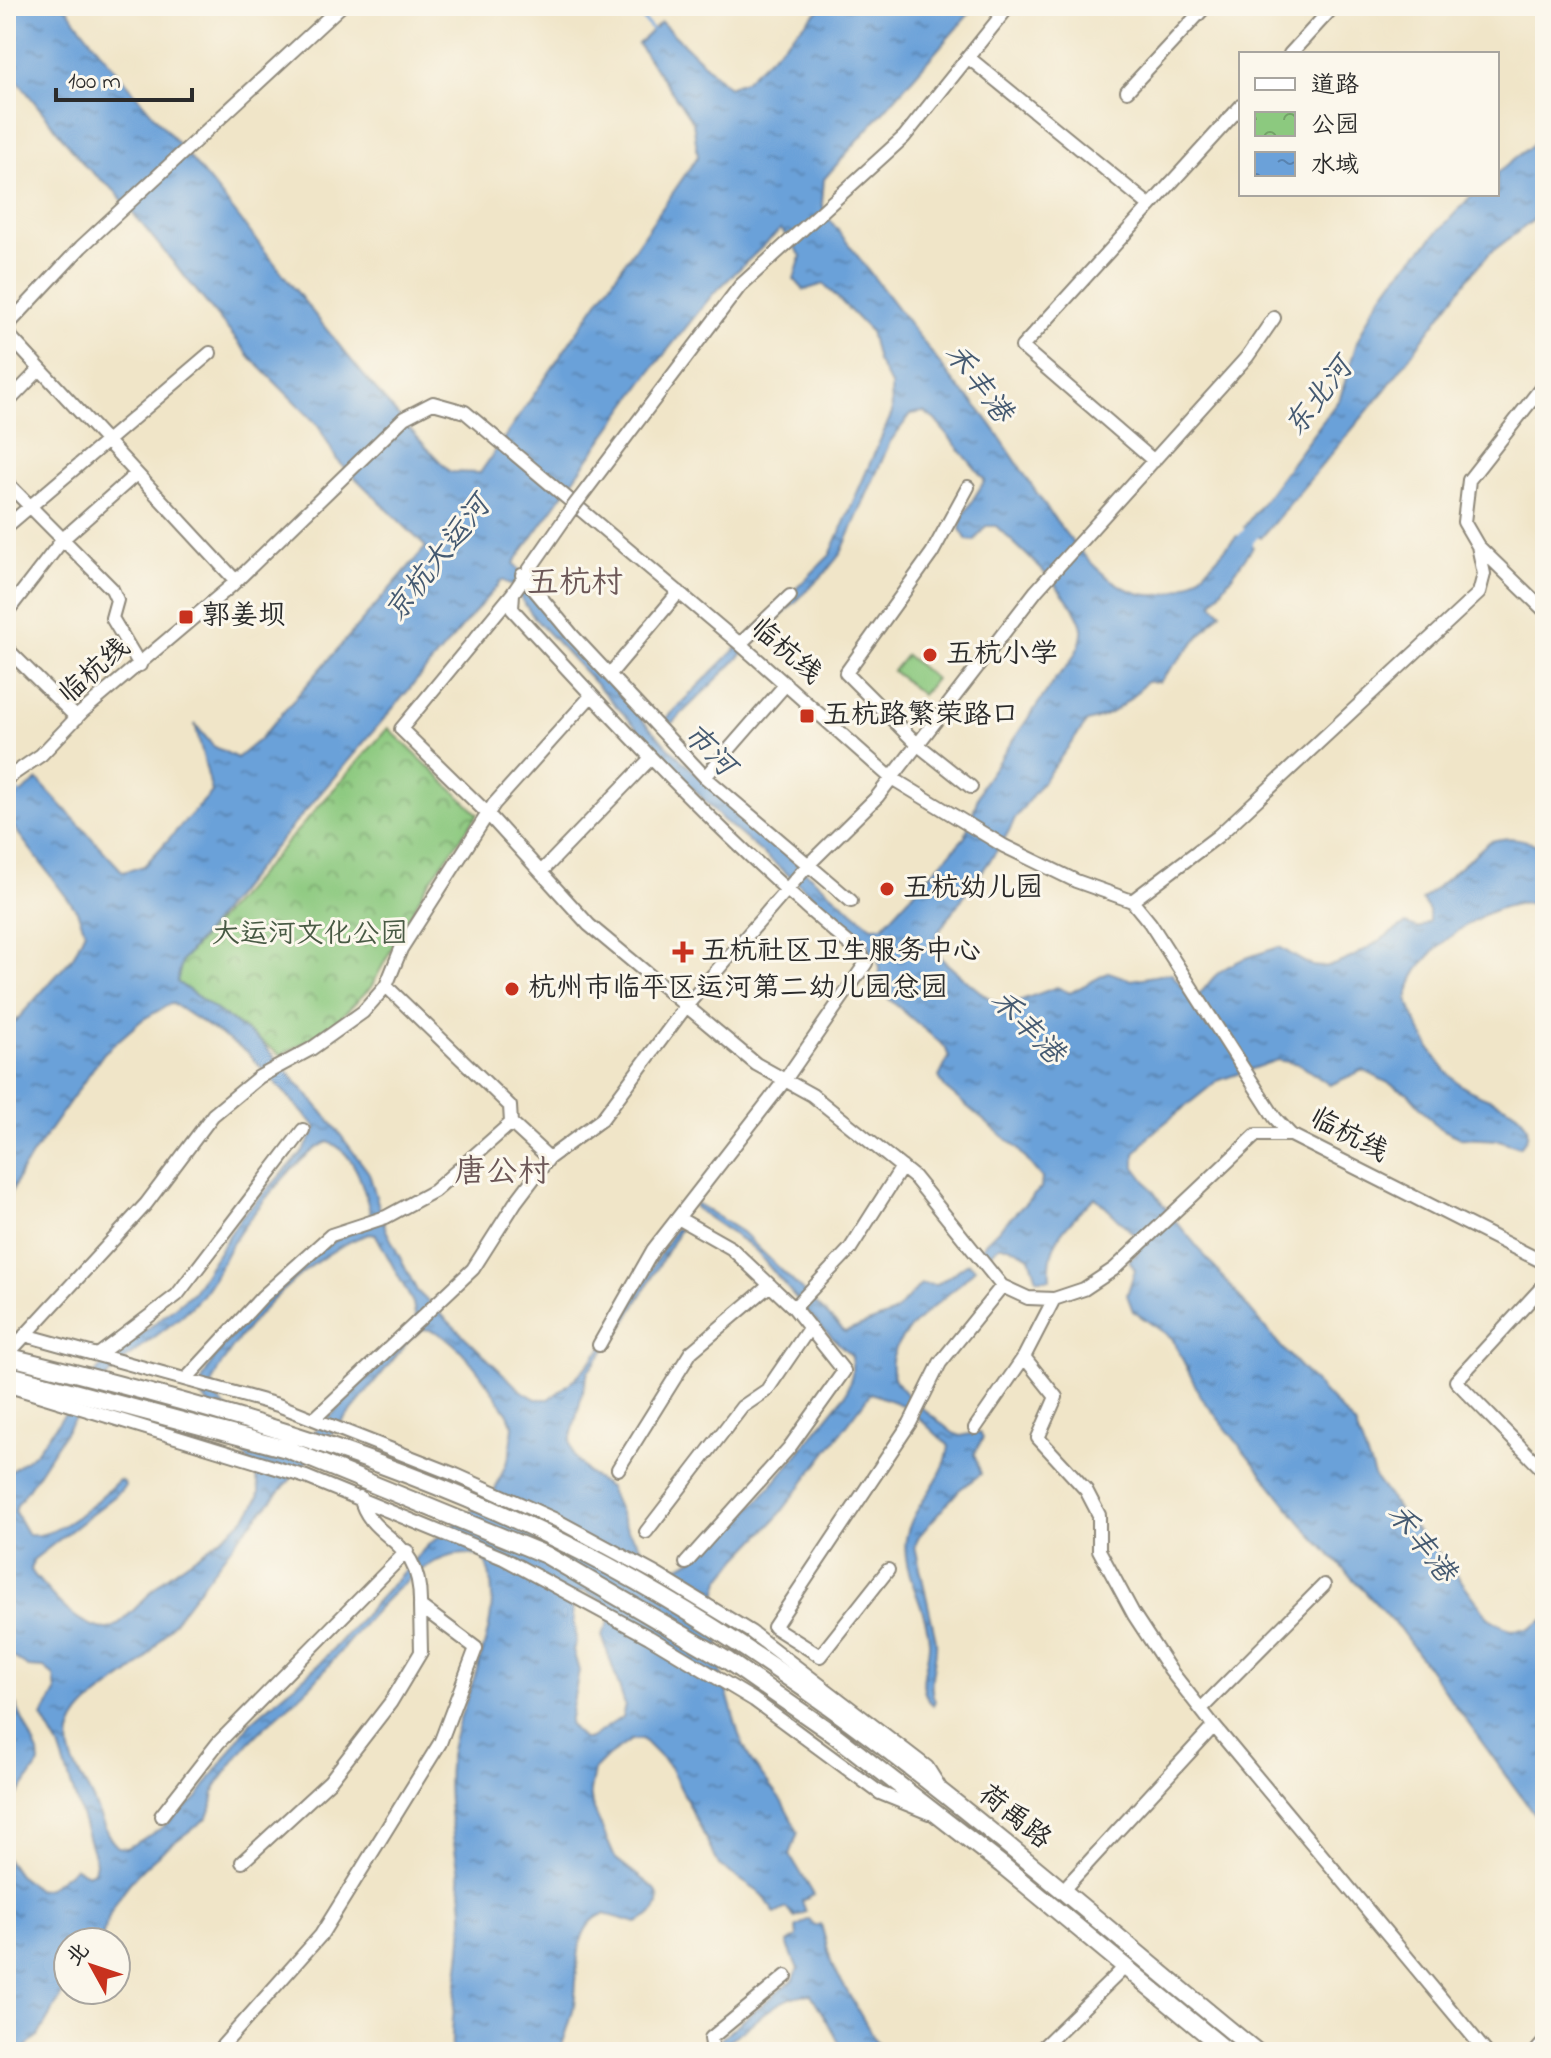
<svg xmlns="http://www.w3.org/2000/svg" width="1551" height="2058" font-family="'Indie Flower','LXGW WenKai TC',sans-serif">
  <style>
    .park { fill: url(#park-crowns); stroke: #5c7a55; stroke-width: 2 }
    .pitch { fill: #8cc97f; stroke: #5c7a55; stroke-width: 2 }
    .water { fill: url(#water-ripples); stroke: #4b6682; stroke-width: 2; fill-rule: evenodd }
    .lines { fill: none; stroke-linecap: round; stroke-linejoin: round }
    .stream { stroke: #6ba1d9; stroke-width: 3 }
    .river { stroke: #6ba1d9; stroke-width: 16 }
    .minor-casing { stroke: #8e887a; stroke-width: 16 }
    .major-casing { stroke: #8e887a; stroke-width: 20 }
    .minor { stroke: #fff; stroke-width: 12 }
    .major { stroke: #fff; stroke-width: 16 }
    .minor-bridge-casing { stroke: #8e887a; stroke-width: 16; stroke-linecap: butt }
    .minor-bridge { stroke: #fff; stroke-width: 12 }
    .poi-dot { fill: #c8321e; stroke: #fbf7ec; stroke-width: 3 }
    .labels { text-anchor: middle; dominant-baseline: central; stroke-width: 6; stroke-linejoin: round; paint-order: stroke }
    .poi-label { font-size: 28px; fill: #2b2b2b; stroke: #fbf7ec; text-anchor: start }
    .street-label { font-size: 28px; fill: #2b2b2b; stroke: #fbf7ec }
    .park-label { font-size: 28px; fill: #485a44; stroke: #fbf7ec }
    .water-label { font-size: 30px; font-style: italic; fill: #455a71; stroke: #fbf7ec }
    .quarter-label { font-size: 32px; fill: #6d5858; stroke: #fbf7ec }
  </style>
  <defs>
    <pattern id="park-crowns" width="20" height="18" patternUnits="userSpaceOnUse" patternTransform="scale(2)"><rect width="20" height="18" fill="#8cc97f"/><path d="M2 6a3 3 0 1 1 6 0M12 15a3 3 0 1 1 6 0" fill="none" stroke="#73a368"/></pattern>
    <pattern id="water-ripples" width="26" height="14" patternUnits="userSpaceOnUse" patternTransform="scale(2)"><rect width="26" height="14" fill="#6ba1d9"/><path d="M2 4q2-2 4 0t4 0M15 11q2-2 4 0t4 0" fill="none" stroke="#5883b0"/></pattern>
  </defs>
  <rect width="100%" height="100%" fill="#fbf7ec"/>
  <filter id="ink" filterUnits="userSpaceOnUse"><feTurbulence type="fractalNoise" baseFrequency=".0125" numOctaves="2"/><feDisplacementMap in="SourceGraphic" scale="16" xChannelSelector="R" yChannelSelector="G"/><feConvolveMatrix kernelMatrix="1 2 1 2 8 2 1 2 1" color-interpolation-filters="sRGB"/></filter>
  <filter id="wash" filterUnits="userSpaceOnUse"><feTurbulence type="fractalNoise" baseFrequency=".006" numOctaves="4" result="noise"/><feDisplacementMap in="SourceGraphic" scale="32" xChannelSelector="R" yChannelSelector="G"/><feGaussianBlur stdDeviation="1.8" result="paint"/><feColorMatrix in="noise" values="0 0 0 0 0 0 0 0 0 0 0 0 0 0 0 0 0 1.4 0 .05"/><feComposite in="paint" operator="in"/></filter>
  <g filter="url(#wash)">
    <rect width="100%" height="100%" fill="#f0e5c8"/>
    <path class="park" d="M388,728l90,86 -53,74 -54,99 -42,42 -48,26 -104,-73 5,-21z"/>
    <path class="pitch" d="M906,655l29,24 -13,16 -29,-24z"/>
    <path class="water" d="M6,6h59c49,67 107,128 159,193 74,93 143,188 226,273l30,1 218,-317 -5,-34 -55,-78 23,-22 67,65 17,-6 78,-75h153l-152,173 -2,24 5,13 133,174c57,43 131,249 224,197 20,-11 37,-35 53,-51l16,11 -41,56 9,9 -62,70h-13c-18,20 -32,33 -59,40l-73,98c-10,29 -78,108 -79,120 0,16 13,25 24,34 15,13 28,25 46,32l52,-19 13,6 39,-21 22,8 40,-7 21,25c13,-6 14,-13 23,-22 15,-15 44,-22 64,-29 11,6 23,15 34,19 27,7 70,-30 93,-42l13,5 10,-8v-10l-7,-11 67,-58c21,-7 38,-4 56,8v59c-37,-23 -112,33 -130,66 -4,7 -5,16 -8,24 11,29 27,64 51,84 18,16 58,19 68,42 4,9 0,15 -6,22l-21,-7 -39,-2 -22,-11 -30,-34 -45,-23 -33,15 -31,-21 -22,-4 -60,21 -66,53 -16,20v13l39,52 108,129 73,77 20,53 30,40 46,49 38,51 21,12 19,-1 16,-10v210l-146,-201 -93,-99 -105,-132 -29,-59 -39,-27 -6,-16 8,-25 -6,-10 11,-9 -2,-13 -43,-41c-27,27 -48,42 -45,82h-13l-7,-22 -21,-11h-10l-14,12 -4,-6 4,-9 56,-55 1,-10 -25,-30 -72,-60 -6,-11 10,-20 -4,-10 -64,-55 -3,-33 -10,-8 1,-8 -147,-124 -186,-199 -24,-34 -10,-6 -246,289 -74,92 -5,21 84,60 66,75 42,56 17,57 31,61 103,99 16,9h13c59,-39 89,-112 126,-170h5l-56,96 -36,47 -18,69 4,15 14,17 21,15 18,41 28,36 18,4c63,-26 128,-122 173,-175l6,-20v-18l-31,-29 -68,-79 -54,-37 -5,-5 2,-3 46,29 103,100 49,-19 27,-29 16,1 31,-22 7,5c-18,28 -106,71 -78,115 10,16 41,37 56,50l8,3 18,-4 4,6 -9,16 7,20 -22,16 -40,46 -4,10 21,94c2,22 -10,40 -1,61l-2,4c-20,-19 -3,-41 -4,-64 -2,-35 -31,-73 -22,-107 8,-32 38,-54 42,-88l-42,-39 -36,-14 -95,126 -43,45 -13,16 -4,16 5,76 18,63 12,26 31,41 16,30 -8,23 24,40 -12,6 4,11 -11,5 -9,-9 -11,6 -12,-19 -44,-30 -49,-98 -28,-28 -11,1 -23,16 -14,14 -4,21 2,14 23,53 40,31c10,16 -3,28 -18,34l-33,-9c-35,12 -24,68 -31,96 -3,14 -9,28 -13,42h-108c-2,-47 12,-93 11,-140 -3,-56 -24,-115 -10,-171 13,-50 58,-134 30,-183 -59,-26 -132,85 -168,123 -25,27 -58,48 -79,78 -7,9 -16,20 -21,30 -4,10 -1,20 -8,29 -47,35 -93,63 -106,124h-33v42l-30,52 -18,16h-14v-194l12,17 20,15 10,-2 27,-20 13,6 6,-3 2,-9 -37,-115 -17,-30 14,-25 -2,-16 -10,-8 -16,-1 -22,-15v-177l29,-22 65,-85 93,-76 47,-74 63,-66 14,-24 -70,-76 -75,-49 -30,17 -38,33 -83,118 -15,34v-173l67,-75 12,-26 -8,-20 -71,-94v-12l32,-25 85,92 21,-6 68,-74 -17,-68 18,22 24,12 23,-19 166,-192 -89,-87 -19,-35 -66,-66 -137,-168 -29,-24 -80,-101zM781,229l20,27 -7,23 10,11 20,-6 46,47 7,30 14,24 1,28 -62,142 -166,165 7,4 154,-151 16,-20 49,-111 21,-28 13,-2 11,8 50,60 -22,36 -3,13 7,11 7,1 12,-15h10c23,22 76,68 85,98 6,18 -13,43 -25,54l-74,107 -17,52 -82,89 -11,1c-131,-107 -262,-222 -358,-364l140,-196 58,-72zM328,1142c30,10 38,55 45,82 -13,6 -28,10 -40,18 -31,19 -135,116 -133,151 14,20 61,76 59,99 -2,30 -75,70 -97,89 -11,10 -42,47 -54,48 -30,0 -55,-33 -73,-53l-4,-6 2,-10 82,-64 10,-10 -1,-4 -5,-2c-22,20 -60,59 -91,55l-13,-23 2,-7c32,-44 57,-94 96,-134 28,-29 68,-47 92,-80 11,-14 18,-32 27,-47 17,-27 67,-91 96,-102zM369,1234l7,1 37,68 3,17c-20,25 -116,141 -143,137l-57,-59 -4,-16c25,-54 100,-130 157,-148zM423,1329c32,0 68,60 85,85l5,12 -3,28 -17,41 -66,51 -108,118 -68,58 -55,77 -36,30 -33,19 -9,-1c-12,-9 -19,-35 -26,-49 -6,-13 -15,-25 -20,-39 -17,-49 45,-71 71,-97l95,-124 110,-123 62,-76zM584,1591l20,10 8,16 -10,18 23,70 -3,12 -33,22h-7l-13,-16 10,-52 -6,-21c9,-19 -7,-39 2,-57z
      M1545,130v73l-13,18 -42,32 -17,19 -88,118 -124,148 -17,-11 96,-129 17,-56 16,-34 21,-29 79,-85h24v-21l35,-28z
      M6,1683l32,70 1,11 -21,31 -12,9z
      M809,1919l6,7 6,-2 11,41 50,87h-37l-34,-58c-39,1 -58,36 -91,50l1,-6 73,-59 4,-10 -11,-26 10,-6 -1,-10z"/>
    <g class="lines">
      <path class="stream" d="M632,6l21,25
        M12,785l9,11"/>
      <path class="river" d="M1232,556l34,-41"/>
    </g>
  </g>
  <g filter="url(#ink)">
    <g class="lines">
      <defs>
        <path id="minor" d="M1290,54l44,-48
          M969,58l180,147
          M1127,91l79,-85
          M6,327l75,-80 260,-241
          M6,332l230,249
          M6,404l33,-34
          M1154,461l-132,-114 219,-241
          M6,482l106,107 5,11 -5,18 28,47
          M968,487l-36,66 -86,120 71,71 54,43
          M580,498l160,-212 164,-149 105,-131
          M570,511l-57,82 -112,136 86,84 102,112 167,139 56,31 102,82 88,109 26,12 26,1 30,-10 30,-20 142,-134h35
          M6,527l204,-174
          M1478,546l67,65
          M522,575l51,61 132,141 146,124
          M513,593l-1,16c110,120 221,240 347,343l7,11 -81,117 -132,170 -54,95
          M6,613l58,-75 71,-63
          M740,644l50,-48
          M6,648l71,70
          M610,674l69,-82
          M705,777l81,-93
          M6,779l35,-24 41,-43 149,-126 173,-168 29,-15 32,9 275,232 150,133 114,69 72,35 56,20 18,22 125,195 16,17 254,128
          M541,872l110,-114
          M1132,901l86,-65 261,-243 5,-19 -6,-28 -14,-24 5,-42 76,-97
          M511,1123l38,35 53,-39 85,-114 122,-141 68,-67 159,-206 211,-234 27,-39
          M678,1218l53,30 63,60 50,63 -55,77 -103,115
          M1545,1284l-89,97 89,91
          M794,1308l56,-59 52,-82
          M25,1335l253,70 178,70 100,45 100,54 95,58 176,135 12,19
          M98,1355l79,-60 126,-165
          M6,1356l140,-152 67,-89 46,-38 52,-28 52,-37 23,-26 15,-37 93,-145 97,-108
          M1024,1357l32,40 -18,41 48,52 13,25v35l35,65 36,55 44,56
          M186,1379l76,-82 69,-62 55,-18 48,-26 77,-68 -1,-17 -124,-120
          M6,1385l300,92 197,81 146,79 105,63 126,93 49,20
          M314,1419l159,-150 42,-66 34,-45
          M975,1428l49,-71 30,-58
          M618,1469l73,-117 79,-67
          M646,1532l96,-125 25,-17 43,-63
          M888,1570l-68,86 -46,-29 136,-204 30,-60 62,-77
          M1201,1709l123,-124
          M161,1816l57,-73 189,-192
          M242,1862l88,-81 61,-79 30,-50 -1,-46
          M1062,1891l152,-165 272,326
          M217,2052l104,-117 119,-192 36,-95 -56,-42c2,-72 -49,-62 -60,-109
          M713,2052l-2,-14 75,-62
          M1038,2052l87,-85"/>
        <path id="major" d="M6,1356c193,47 373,96 552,184 256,125 479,333 699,512
          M6,1374l281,75 259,106 182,106 108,75 166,129 226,187
          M1538,2052l7,-8"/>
      </defs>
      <use href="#minor" class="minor-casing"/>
      <use href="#major" class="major-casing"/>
      <use href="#minor" class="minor"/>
      <use href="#major" class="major"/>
      <defs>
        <path id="minor-bridge" d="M570,511l10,-13"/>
      </defs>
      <use href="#minor-bridge" class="minor-bridge-casing"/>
      <use href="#minor-bridge" class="minor-bridge"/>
    </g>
  </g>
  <g class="poi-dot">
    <rect x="178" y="609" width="16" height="16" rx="4"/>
    <circle cx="930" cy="655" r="8"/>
    <rect x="799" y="708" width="16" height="16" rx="4"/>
    <circle cx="887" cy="889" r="8"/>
    <path d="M679 940h8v8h8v8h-8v8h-8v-8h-8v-8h8z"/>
    <circle cx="512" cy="989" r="8"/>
  </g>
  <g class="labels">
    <g class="poi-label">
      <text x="202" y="617">郭姜坝</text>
      <text x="946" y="655">五杭小学</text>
      <text x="823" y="716">五杭路繁荣路口</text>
      <text x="903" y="889">五杭幼儿园</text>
      <text x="701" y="952">五杭社区卫生服务中心</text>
      <text x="528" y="989">杭州市临平区运河第二幼儿园总园</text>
    </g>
    <g class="street-label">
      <text transform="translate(785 652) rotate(41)">临杭线</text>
      <text transform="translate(95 672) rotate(-41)">临杭线</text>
      <text transform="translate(1348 1136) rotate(28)">临杭线</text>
      <text transform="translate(1014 1818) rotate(39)">荷禹路</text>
    </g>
    <g class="park-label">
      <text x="310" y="935">大运河文化公园</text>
    </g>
    <g class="water-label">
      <text transform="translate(977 384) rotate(53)">禾丰港</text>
      <text transform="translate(1320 398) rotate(-52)">东北河</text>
      <text transform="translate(439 560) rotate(-52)">京杭大运河</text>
      <text transform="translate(708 751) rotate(45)">市河</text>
      <text transform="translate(1026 1028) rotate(46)">禾丰港</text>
      <text transform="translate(1420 1544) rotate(52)">禾丰港</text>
    </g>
    <g class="quarter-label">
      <text x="575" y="584">五杭村</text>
      <text x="502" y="1173">唐公村</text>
    </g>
  </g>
  <rect width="1551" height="2058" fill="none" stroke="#fbf7ec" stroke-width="32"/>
  <rect x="1239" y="52" width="260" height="144" fill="#fbf7ec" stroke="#a8a59f" stroke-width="2"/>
  <rect x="1255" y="78" width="40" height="12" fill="#ffffff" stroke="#a8a59f" stroke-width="2"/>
  <text x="1311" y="92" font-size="24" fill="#2b2b2b">道路</text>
  <rect x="1255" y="112" width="40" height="24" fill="url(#park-crowns)" stroke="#a8a59f" stroke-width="2"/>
  <text x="1311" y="132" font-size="24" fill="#2b2b2b">公园</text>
  <rect x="1255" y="152" width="40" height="24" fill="url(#water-ripples)" stroke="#a8a59f" stroke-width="2"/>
  <text x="1311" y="172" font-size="24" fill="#2b2b2b">水域</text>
  <g transform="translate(92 1966) rotate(310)"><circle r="38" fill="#fbf7ec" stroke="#a8a59f" stroke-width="2"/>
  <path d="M0-6L14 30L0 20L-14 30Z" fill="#c8321e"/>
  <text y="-12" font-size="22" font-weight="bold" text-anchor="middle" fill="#2b2b2b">北</text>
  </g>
  <path d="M56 88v12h136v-12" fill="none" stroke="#2b2b2b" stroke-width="4"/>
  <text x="68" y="88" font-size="24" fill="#2b2b2b" stroke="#fbf7ec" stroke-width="6" paint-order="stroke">100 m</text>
</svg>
